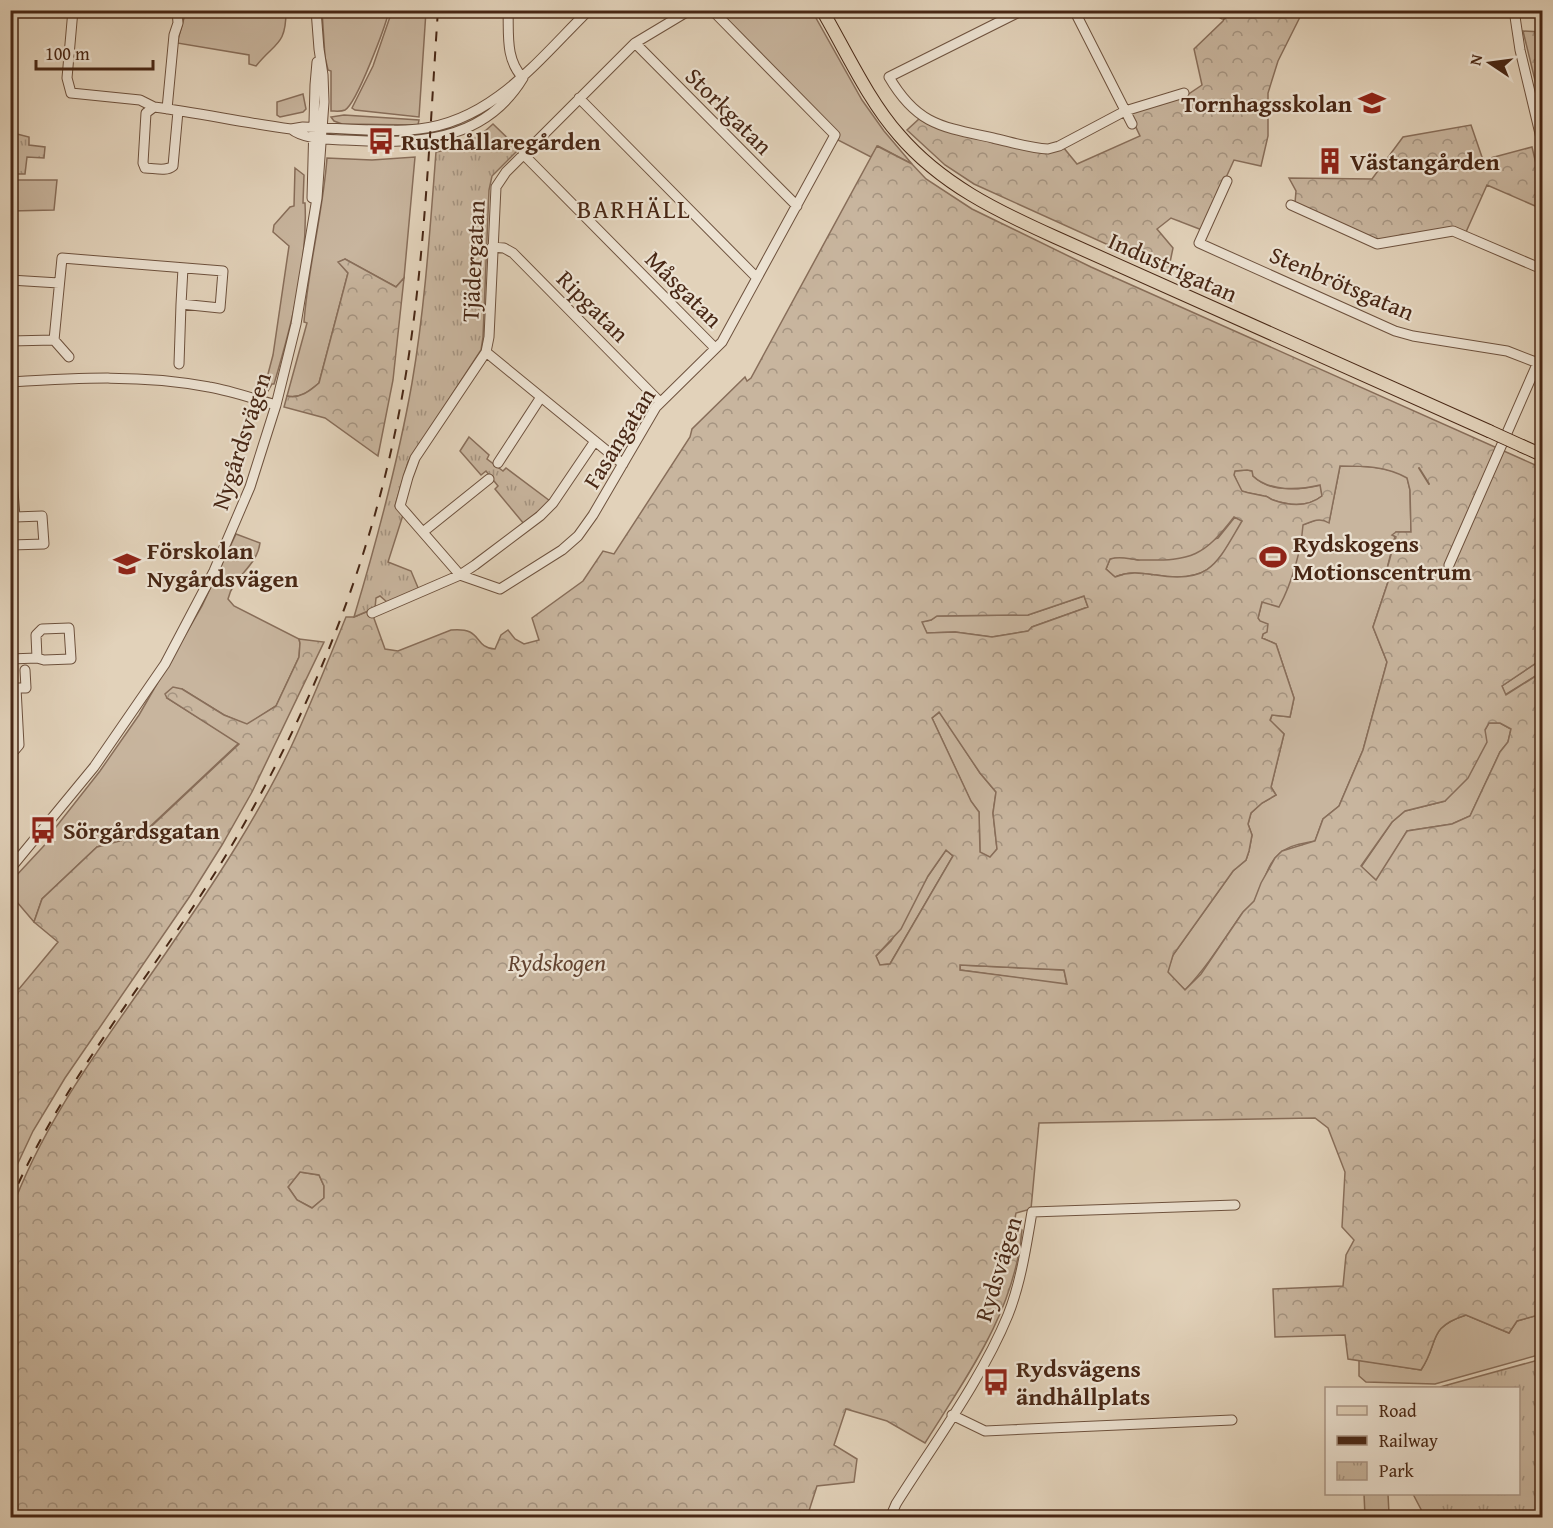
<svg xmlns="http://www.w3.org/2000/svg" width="1553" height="1528" font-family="'Gentium Book Plus',serif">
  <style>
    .grass { fill: #c8b59e; stroke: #886e5a; stroke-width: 1.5 }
    .forest { fill: url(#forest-crowns); stroke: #886e5a; stroke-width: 1.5; fill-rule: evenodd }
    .park { fill: url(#park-tufts); stroke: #886e5a; stroke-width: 1.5 }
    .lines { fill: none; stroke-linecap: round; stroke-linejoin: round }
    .stream { stroke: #856b56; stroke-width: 2 }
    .minor-casing { stroke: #6e523e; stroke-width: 11 }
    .major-casing { stroke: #482715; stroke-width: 14 }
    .minor { stroke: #ece2d2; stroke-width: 9 }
    .major { stroke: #e2d2ba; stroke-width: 12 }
    .rail { stroke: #482715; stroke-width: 2; stroke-dasharray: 10 10; stroke-linecap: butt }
    .major-bridge-casing { stroke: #482715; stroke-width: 14; stroke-linecap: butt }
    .major-bridge { stroke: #e2d2ba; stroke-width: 12 }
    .labels { text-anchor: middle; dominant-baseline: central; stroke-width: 4.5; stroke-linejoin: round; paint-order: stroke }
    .poi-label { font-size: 24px; font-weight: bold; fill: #482715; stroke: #ece2d2; text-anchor: start }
    .street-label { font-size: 24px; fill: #482715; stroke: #ece2d2 }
    .park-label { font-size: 24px; font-style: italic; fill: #624330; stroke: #ece2d2 }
    .neighbourhood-label { font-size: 26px; letter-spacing: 1.5px; fill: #482715; stroke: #ece2d2 }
  </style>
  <defs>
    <pattern id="forest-crowns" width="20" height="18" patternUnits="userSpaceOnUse" patternTransform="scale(1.5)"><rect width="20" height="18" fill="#c8b59e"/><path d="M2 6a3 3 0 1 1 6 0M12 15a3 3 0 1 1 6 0" fill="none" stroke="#a49380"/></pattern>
    <pattern id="park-tufts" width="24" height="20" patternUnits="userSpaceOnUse" patternTransform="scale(1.5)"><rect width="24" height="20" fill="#c8b59e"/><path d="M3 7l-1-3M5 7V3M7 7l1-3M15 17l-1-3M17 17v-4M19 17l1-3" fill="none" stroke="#a49380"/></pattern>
  </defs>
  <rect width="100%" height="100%" fill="#e2d2ba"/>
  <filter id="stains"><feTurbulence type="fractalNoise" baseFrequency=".00333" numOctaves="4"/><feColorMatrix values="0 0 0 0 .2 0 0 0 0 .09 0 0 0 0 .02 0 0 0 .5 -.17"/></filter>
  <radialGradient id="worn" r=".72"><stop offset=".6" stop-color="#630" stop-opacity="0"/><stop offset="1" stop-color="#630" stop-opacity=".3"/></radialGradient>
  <path class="grass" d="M181,11h105c0,35 -11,31 -30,55l-7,-2v-9l-72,-12 7,-25z
    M322,11h67c-4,16 -32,92 -44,99 -4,2 -10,1 -14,1v-40l-3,-1 -3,-13z
    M392,11h34l-7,106 -64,-7 -3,-2 21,-42z
    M718,11h94l50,89 22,31 28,33 -34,-18 -7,11 -35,-18 3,-6z
    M303,94l3,15 -3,3 -23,5 -3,-2v-13z
    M344,115l75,5 -1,5 -76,-1 -8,-3 -3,-4z
    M415,157l-11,121 -8,9 -51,-28 -6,3 9,11 -29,110c-10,8 -19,16 -32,13l20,-73 -3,-1c4,-55 19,-109 23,-164l45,2z
    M295,168l9,7 -1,28h2c3,60 -14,124 -31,181h-2l-4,7 -7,-1 7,-16 5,-19 16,-109 -16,-14 1,-7 16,-18 4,-1z
    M10,180h47l-3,30 -43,1z
    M1340,466c23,0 46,0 67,11l3,13 1,42h-15l-9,37 3,7 -17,51 14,35 -24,88 -24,56 -16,13 -8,22c-11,2 -25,4 -35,12 -15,12 -16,35 -26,49 -4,5 -10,8 -13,13 -18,26 -34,52 -56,75l-18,-18 6,-17 60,-84 13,-11 3,-9 3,-16 -4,-11 3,-11 11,-10 14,-8 -5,-8 13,-53 -14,-13 2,-6 18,2 4,-19 -18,-54 -14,-6 1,-5 -5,-15 4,-16h3l-3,-63 54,-19 7,-1 6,3z
    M1247,470l6,1v5c17,17 46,14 68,9l1,11c-14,11 -32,10 -49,4 -3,-1 -5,-4 -9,-4 -8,-2 -14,-2 -23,-5l-7,-16v-4z
    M1235,517l8,4c-26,42 -31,63 -87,54 -15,-2 -26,-4 -41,2l-9,-8 4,-10 9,-3 19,4 80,-22z
    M236,534l24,9c-3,24 -27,33 -32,56l6,7 65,33 1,4 -1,14 -23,49 -29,19 -23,-10 -42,-26 -15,9 72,45 -98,92 -44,12 -55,52 -8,23 -23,-27 -1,-17h4l40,-43 -2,-3 48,-61 39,-56 63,-109z
    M1084,596l4,11 -56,20 -3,4 -37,6 -37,-5 -28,1 -6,-11 10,-2 6,-4 91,-1z
    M1542,659v13l-37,23 -3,-9z
    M940,712l40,61 16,19 -3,21 4,36 -7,9 -10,-5 -1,-41 -8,-10 -39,-84z
    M1489,723h11l11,6 -3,13 -8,10 -30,64 -18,8 -45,7 -30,50 -16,-14 31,-45 13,-11 40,-10z
    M946,850l7,6 -63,108 -11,1 -3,-9 15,-15 37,-65z
    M960,965l104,5 3,15 -107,-15z
    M300,1172l19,3 5,11v12l-12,10 -15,-8 -9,-13z
    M1542,1314v40l-107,30 -69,-2 -7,-6v-16l62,10c19,-28 5,-42 45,-55l43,18 8,-12z
    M1364,1494h24l1,20 -24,2z"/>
  <path class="forest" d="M1232,10l71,1 -25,50 -10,32v43l-7,30 -27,-6 -32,70 -31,-12 -14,11 16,19 -5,24 -194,-88 -29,-19 -38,-35 12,-11 14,7 113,27 17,-6 14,17 63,-28 -11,-23 55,-16 18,-12 -8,-36 29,-28 4,-8z
    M1523,31l19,1v77z
    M1471,125l12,35 49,-13 10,42v20l-55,-24 -21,47 -87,9 -84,-38 1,-12 -7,-13 83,1 31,-42z
    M877,146l35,18 14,15 46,30 119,58 451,201v191l-40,27 4,9 36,-23v642l-25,7 -8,12 -43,-18c-40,13 -26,27 -45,55l-73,-11 -3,-24 -70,2 -2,-48 70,-3 3,-31 8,-15 -12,-13 3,-55 -17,-44 -13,-10 -276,5 -8,86 -15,4c-2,8 0,11 6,17 -7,81 -55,146 -97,213l-38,-22 -41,-12 -12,36 23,14 -3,23 -37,4 -10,31 -796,1 -1,-304c36,-102 107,-188 166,-276 42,-61 83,-124 115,-191 20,-43 37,-86 55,-130h8l17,-7 14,39 13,2 53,-21c33,-3 21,17 44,19l6,-14 7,-5 7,9 9,5 15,-4 -7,-22 51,-37 20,-30 11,3 76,-117 2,-8 53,-52 2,4 4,-3zM1340,466c23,0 46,0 67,12l3,12 1,42h-15l-4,3 4,2 -9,32 3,7 -17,51 14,35 -24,88 -24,56 -16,13 -8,22 -33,10 -7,7 -14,25 -7,18 -11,11 -42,62 -16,16 -17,-18 5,-17 60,-84 13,-11 3,-9 3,-16 -4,-11 3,-11 11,-10 14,-8 -5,-8 13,-53 -14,-14 2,-5 18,2 4,-19 -18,-54 -14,-6 1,-4 4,-2 1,-8 -8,-3 -2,-3 4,-16 17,5c13,-24 22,-56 24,-82 9,-4 17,-8 26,-2zM1247,470l5,1 1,5c17,16 46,14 67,9l2,11c-14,11 -32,10 -49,4 -3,-1 -5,-4 -9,-4 -8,-2 -13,-2 -22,-5l-8,-16 1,-4zM1234,517l8,4c-25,42 -31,63 -86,54 -15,-2 -26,-4 -41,2l-9,-8 4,-10c12,-4 20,1 32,1 50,1 62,-4 92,-43zM1084,596l4,11 -56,20 -4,4 -36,6 -37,-5 -28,1 -5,-11 9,-2 6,-4 91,-1zM939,712l41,61 16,19 -3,21 4,36 -7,8 -10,-5 -1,-40 -8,-11 -39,-83zM1489,723h11l11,6 -3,13 -8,10 -30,64 -18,8 -45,7 -31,49 -15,-14 31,-44 13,-11 40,-10 23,-23 19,-36 -2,-12zM946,850l7,6 -63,108 -10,1 -4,-9 25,-27 27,-53zM960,965l104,5 3,14 -107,-14zM300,1172l19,3 5,11v12l-12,10 -15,-8 -9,-13z
    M345,259l51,28 8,-9 -11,102 -15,76 -53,-38 -41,-11 3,-11c13,3 23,-5 32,-13l29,-110 -10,-11z
    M299,639l25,3 -72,150 -30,53 -32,51 -125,182 -32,53 -22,47v-196l8,7 39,-47 -24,-20 8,-23 55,-52 45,-12 97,-91 -72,-46 -2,-4 8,-7 9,2 42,26 23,9 29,-18 23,-49 1,-14z"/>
  <path class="park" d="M493,124l26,25 -27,27 -3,14 -6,147 -2,13 -73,112 -13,44 8,9 -15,47 23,9 8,19 -31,13 -8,-7 -4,2 -1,10 -21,9c23,-77 44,-155 58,-234 13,-76 18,-154 24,-231 24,-3 40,-12 57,-28z
    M17,134l12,3v8l16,2 -1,11 -17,-1 -2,17h-14v-13z
    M469,437l20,18 -2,4 16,12 3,-3 44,33 -26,23 -29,-35 3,-3 -12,-15 -5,4 -21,-24z
    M1542,1359v158h-117l-12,-23h105v-106h-155l77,-1z"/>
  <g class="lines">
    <path class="stream" d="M1419,468l10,16"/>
    <defs>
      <path id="minor" d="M73,10l-6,68 4,15 69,7 14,7
        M508,10c1,24 -3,49 15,68
        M690,10l-55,33 -129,129 -10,15 -7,150 -3,15 -71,106 -7,19 -8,29 60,69 40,14 62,-39 16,-14 15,-21 63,-108 66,-65 113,-207 -123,-125
        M1023,10l-134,67c28,48 53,50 104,61 18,4 36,10 55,11l11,-3 66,-35 59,-18
        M1074,10l58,114
        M1221,10l2,4
        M1514,10l6,40 22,92
        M635,43l162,163
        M579,98l178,180
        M167,109l7,-74 4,-12 -1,-13
        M178,111l-5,55c-7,6 -19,2 -28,2l-2,-5 3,-50 8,-6c46,6 91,16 137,22 14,11 37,10 54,11 68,4 138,4 178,-62
        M291,129l12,-2c36,1 81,6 116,2 74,-8 120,-70 170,-119
        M523,154l192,194
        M1227,181l-28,62 196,88 18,5 94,15 31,12
        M312,198l3,-113 2,-23
        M1291,205l86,39 76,-13 89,38
        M492,247l12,1 9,5 147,149
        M10,280l49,3
        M10,341l44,-1
        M486,352l137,112
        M69,357l-15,-17 8,-82 161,13 -3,37 -39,-4 2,-36
        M179,364l2,-60
        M10,382c67,-4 133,-8 199,5 23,4 45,12 67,18
        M10,452l5,65 27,-1 2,28 -33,1 -1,-4
        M498,463l43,-66
        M423,532l66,-53
        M1449,565l93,-212
        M372,613l88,-38 15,-10 65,-49 13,-13 42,-62
        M69,628l2,31 -27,1 -7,-2 -1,-23 6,-6z
        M10,659l27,-1
        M10,752h3l6,-7 -3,-57h10l-1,-18
        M10,869l84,-102 71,-103 49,-93 36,-84 26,-82 20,-81 21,-126 7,-96 -1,-27 -4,-26 -3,-39
        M952,1415l33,16 247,-11
        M890,1518l6,-14c37,-59 86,-125 112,-189 13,-33 18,-68 24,-103l203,-7"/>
      <path id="major" d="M822,10c24,41 46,90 77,125 42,49 98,76 156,102l434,194
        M1522,446l20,9"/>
    </defs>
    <use href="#minor" class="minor-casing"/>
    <use href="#major" class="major-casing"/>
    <use href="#minor" class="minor"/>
    <use href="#major" class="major"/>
    <path class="rail" d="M10,1202c58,-134 157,-243 229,-369 70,-122 124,-253 154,-391 31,-141 35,-287 45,-432"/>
    <defs>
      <path id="major-bridge" d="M1489,431l33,15"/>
    </defs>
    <use href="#major-bridge" class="major-bridge-casing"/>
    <use href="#major-bridge" class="major-bridge"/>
  </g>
  <defs>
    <symbol id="school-bare" viewBox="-9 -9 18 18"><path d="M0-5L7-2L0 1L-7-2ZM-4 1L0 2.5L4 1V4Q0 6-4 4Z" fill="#8f2418" stroke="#ece2d2" stroke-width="2.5" paint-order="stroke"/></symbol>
    <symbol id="bus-bare" viewBox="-9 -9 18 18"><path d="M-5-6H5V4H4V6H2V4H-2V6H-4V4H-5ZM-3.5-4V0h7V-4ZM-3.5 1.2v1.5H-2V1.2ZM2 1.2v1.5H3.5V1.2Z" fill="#8f2418" stroke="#ece2d2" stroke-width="2.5" paint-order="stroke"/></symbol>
    <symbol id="building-bare" viewBox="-9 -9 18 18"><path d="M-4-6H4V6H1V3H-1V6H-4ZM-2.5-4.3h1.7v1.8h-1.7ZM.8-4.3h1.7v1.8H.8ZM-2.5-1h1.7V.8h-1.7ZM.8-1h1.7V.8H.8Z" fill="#8f2418" stroke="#ece2d2" stroke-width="2.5" paint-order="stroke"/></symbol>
    <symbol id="stadium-bare" viewBox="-9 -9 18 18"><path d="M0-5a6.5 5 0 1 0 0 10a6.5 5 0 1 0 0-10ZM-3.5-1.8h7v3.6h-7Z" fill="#8f2418" stroke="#ece2d2" stroke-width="2.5" paint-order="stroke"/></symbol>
  </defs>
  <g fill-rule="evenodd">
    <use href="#school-bare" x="1353" y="84" width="38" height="38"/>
    <use href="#bus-bare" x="362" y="122" width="38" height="38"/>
    <use href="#building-bare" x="1311" y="142" width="38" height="38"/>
    <use href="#stadium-bare" x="1254" y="538" width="38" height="38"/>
    <use href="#school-bare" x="108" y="545" width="38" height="38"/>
    <use href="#bus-bare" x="24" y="811" width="38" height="38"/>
    <use href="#bus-bare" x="977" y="1363" width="38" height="38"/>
  </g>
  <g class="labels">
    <g class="poi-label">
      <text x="1352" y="103" text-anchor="end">Tornhagsskolan</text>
      <text x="401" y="141">Rusthållaregården</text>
      <text x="1350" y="161">Västangården</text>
      <text x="1293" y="543">Rydskogens<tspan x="1293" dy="28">Motionscentrum</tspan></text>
      <text x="147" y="550">Förskolan<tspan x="147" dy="28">Nygårdsvägen</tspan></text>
      <text x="63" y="830">Sörgårdsgatan</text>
      <text x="1016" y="1368">Rydsvägens<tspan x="1016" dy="28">ändhållplats</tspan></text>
    </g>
    <g class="street-label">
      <text transform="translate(729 111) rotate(45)">Storkgatan</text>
      <text transform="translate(473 261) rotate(-87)">Tjädergatan</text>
      <text transform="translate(1173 267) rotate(24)">Industrigatan</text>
      <text transform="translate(1342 283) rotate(23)">Stenbrötsgatan</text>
      <text transform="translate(684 289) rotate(45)">Måsgatan</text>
      <text transform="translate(593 306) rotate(45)">Ripgatan</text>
      <text transform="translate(619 438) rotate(-58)">Fasangatan</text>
      <text transform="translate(241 441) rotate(-72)">Nygårdsvägen</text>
      <text transform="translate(998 1269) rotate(-73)">Rydsvägen</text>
    </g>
    <g class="park-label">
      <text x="557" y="962">Rydskogen</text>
    </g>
    <g class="neighbourhood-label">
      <text x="634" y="208">BARHÄLL</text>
    </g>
  </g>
  <rect width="1553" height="1528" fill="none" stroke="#e2d2ba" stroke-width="36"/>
  <rect x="12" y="12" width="1529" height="1504" fill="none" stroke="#482715" stroke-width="3"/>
  <rect x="18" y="18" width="1517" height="1492" fill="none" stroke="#482715" stroke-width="1.5"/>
  <rect x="1325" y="1387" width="195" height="108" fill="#ece2d2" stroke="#aa9786" stroke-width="1.5"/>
  <rect x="1337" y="1406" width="30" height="9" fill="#e2d2ba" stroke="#aa9786" stroke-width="1.5"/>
  <text x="1379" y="1417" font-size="18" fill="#482715">Road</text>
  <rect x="1337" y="1436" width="30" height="9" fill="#482715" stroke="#aa9786" stroke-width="1.5"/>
  <text x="1379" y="1447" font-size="18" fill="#482715">Railway</text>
  <rect x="1337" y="1462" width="30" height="18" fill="url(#park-tufts)" stroke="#aa9786" stroke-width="1.5"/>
  <text x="1379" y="1477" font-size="18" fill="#482715">Park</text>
  <g transform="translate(1490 63) rotate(283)" stroke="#ece2d2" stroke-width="4.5" paint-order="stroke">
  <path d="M0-4.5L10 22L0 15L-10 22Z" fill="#482715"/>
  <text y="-9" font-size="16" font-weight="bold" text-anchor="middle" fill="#482715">N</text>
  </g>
  <path d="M36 60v9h117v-9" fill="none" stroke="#482715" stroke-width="3"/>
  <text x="45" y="60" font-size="18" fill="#482715" stroke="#ece2d2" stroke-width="4.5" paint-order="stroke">100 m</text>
  <rect width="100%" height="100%" filter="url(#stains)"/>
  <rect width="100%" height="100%" fill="url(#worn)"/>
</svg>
